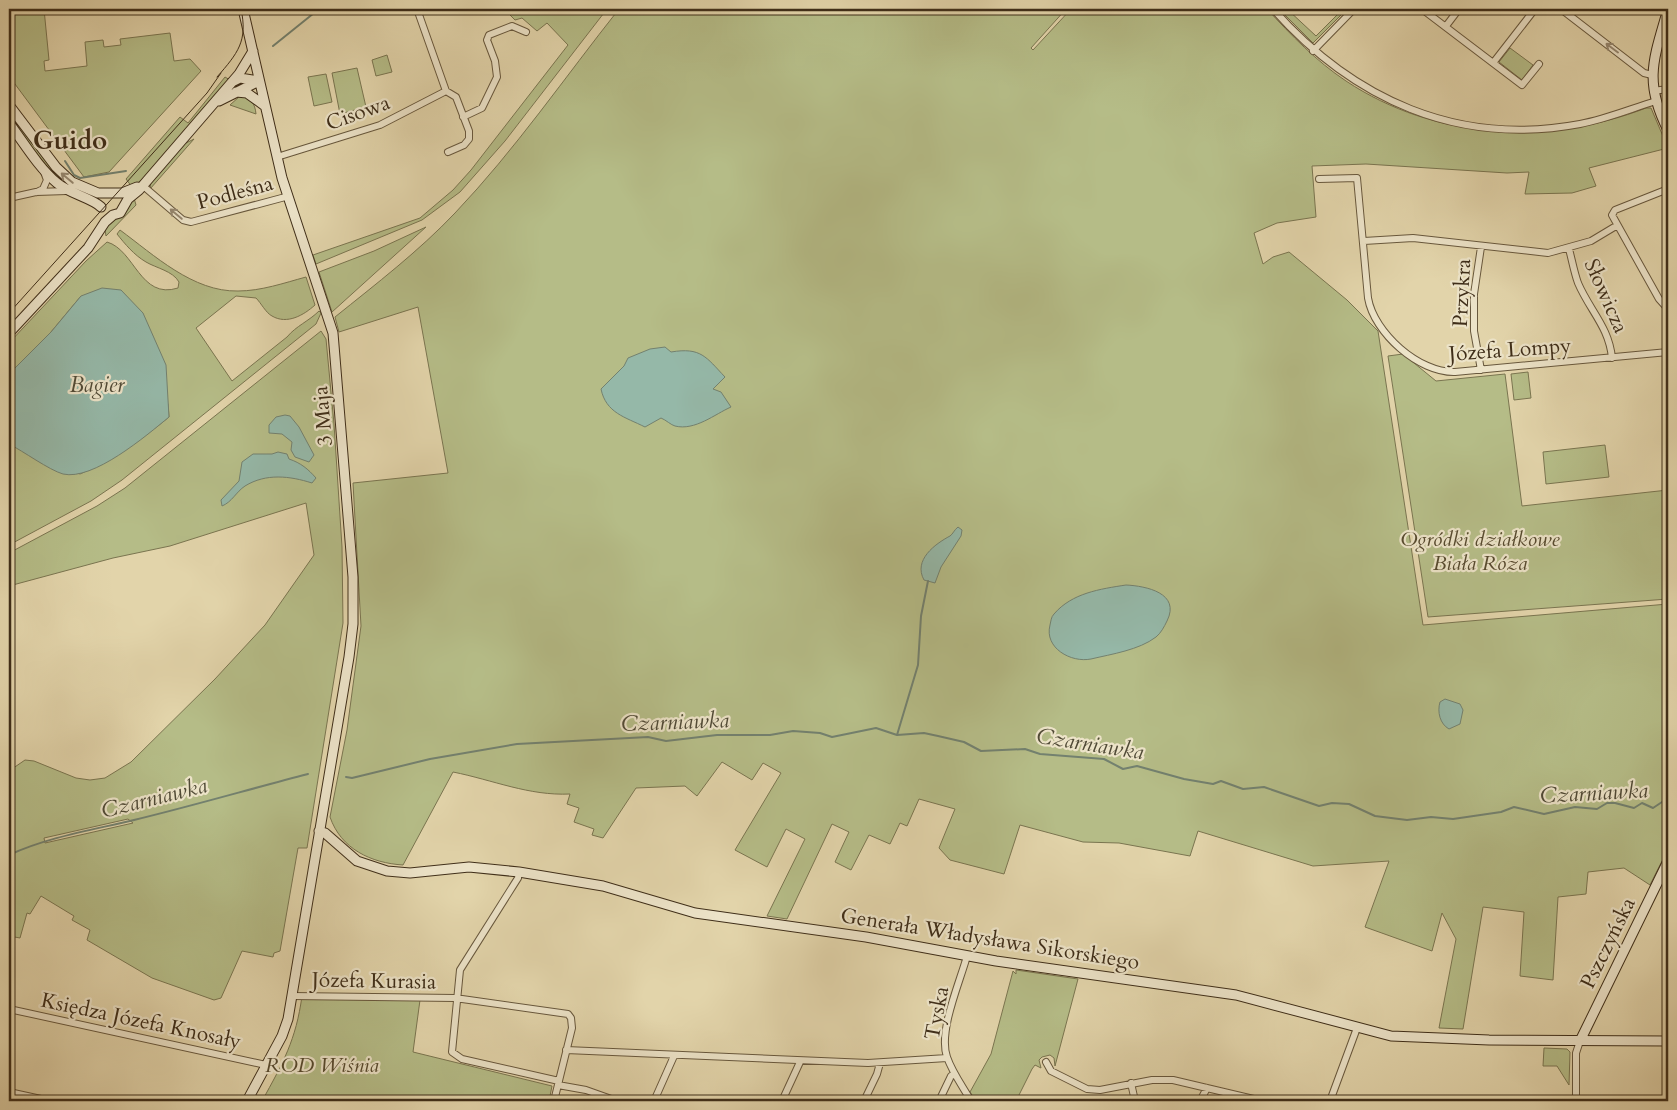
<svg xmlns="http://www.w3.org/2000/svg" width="1677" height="1110" font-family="Cardo,serif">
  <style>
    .green { fill: #b5bc87; stroke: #7a7550; fill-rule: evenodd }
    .water { fill: #95b8a8; stroke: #73816f }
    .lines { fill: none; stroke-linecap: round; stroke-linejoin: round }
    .stream { stroke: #73816f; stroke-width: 2 }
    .street-casing { stroke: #68583d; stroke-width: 8 }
    .secondary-casing { stroke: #3f2e19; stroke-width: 11 }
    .street { stroke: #ece3c8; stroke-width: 6 }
    .secondary { stroke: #ece3c8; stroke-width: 9 }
    .tram { stroke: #3f2e19; stroke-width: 1 }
    .oneway { stroke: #968870 }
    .labels { text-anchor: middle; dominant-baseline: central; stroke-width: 4.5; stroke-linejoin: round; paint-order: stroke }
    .street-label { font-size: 21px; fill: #3f2e19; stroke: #ece3c8 }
    .park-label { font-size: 21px; font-style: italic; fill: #574a2f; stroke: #ece3c8 }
    .water-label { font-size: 22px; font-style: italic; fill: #504a36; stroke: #ece3c8 }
    .district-label { font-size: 26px; font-weight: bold; fill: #3f2e19; stroke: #ece3c8 }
  </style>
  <rect width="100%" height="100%" fill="#e2d4aa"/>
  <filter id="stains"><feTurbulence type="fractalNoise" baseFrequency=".004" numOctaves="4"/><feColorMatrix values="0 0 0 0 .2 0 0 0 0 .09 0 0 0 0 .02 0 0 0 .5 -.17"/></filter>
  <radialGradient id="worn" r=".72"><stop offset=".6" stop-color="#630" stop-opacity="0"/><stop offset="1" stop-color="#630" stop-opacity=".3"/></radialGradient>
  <path class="green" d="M9,9h18l2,4 15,-4 5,51 -5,1 1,10 42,-5 -2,-24 18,-2 1,7 17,-2 -1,-6 50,-6 4,28 16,-2 11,12 -92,101 -25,5 -75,-101z
    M504,9h103l-102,132 -45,51 -38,28 -106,44 -3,-9 107,-37 33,-28 18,-20 97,-125 -21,-22 -10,8 -15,-13 -7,2z
    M619,9h447l-35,39 2,2 38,-41h196c24,26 49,52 79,72 89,59 202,65 300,27h5l17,40 -79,20 7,18 -24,7 -47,1 4,-22 -22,1 -141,-9 -54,2 4,51 -39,6 -23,10 9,31 10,-7 16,-5 58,48 31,31 45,294 245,-21v245l-18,36 -26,-17 -36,4 -2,22 -28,3 -5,83 -33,-4 4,-64 -41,-5 -20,122 -24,-1 17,-89 -14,-26 -10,38 -67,-24 24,-66 -76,5 -115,-35 -8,25 -71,-13 -36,-1 -63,-17 -16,49 -54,-14 -11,-12 16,-39 -36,-10 -12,27 -7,-3 -10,21 -21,-9 -18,35 -16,-8 14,-30 -17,-8 -45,95 -20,-3 38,-77 -19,-10 -19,38 -32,-17 46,-77 -18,-10 -11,17 -30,-18 -25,34 -12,-10 -49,2 -33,50 -11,-3 2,-6 -20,-7 5,-14 -12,-4 3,-10c-41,2 -77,-14 -117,-22l-50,93c-32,-2 -62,-16 -73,-48l17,-87 14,-104 -8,-143 95,-10 -30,-166 -79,25 -4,-15c41,-33 84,-66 120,-104 60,-63 110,-136 164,-204z
    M1279,9h8l29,27 27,-27h4l-34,34z
    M1510,48l23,17 -11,15 -23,-18z
    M387,55l5,17 -16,4 -4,-16z
    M357,68l9,39 -26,7 -8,-41z
    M326,74l6,28 -18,4 -6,-29z
    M225,77l5,3 -86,98 -12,9 -6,-8 54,-62 8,6z
    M240,96c11,3 15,7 16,18l-26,-9z
    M9,111l44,58 37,25 -1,4c-37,-15 -57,-50 -80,-81z
    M194,139l-44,50 1,-8 33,-37z
    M134,198l2,7 -30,31 -1,-6 6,-10z
    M426,227l-94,85 -13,-40 55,-21z
    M120,230c34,25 73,62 118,61 23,0 46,-8 68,-14l9,28c-11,10 -28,20 -43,11 -6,-3 -11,-13 -16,-18l-20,-2 -40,32 36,53 55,-44c9,-11 22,-16 32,-26l2,2 -5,11 -194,156 -31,21 -82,44v-101l71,30c33,-15 61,-34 89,-57l-1,-13 -87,-108 -30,36 -42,42v-31l77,-82 21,-19c28,8 33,58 71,46l1,-6c-6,-11 -23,-14 -33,-20 -12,-7 -21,-18 -29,-28z
    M321,331l5,8 8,85 8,123 1,76 -36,225h-9l-18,103 -6,2 -1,4 -31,-6 -21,47 -7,2 -62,-22 -65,-38 3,-10 -18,-10 2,-4 -33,-20 -11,18 -3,-1 -7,25 -11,-2v-165l16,-11 9,1 42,17 14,2 15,-2 26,-16 84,-83 50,-54 49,-70 -8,-52 -136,43 -57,12 -104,28v-33l88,-47 28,-18zM128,819l5,4 -88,20 -1,-5z
    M1403,354l33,27 69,-7 17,132 146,-16v109l-240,18 -40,-261z
    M1528,372l3,26 -17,2 -3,-26z
    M1605,445l4,32 -63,7 -3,-32z
    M1016,970l62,9 -23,87 -1,-8 -4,-3 -8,2 -3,3 2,8 -6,-3 -3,4 -16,32h-40l-6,-9 21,-38 22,-83 3,3z
    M302,996l118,4 -7,52 139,34 -3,15h-287c21,-38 34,-61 40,-105z
    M1544,1048l23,1 3,3 -1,33 -12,-19h-14z"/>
  <path class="water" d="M102,288l19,2 22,23 23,52 3,52c-23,19 -76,64 -106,57 -14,-4 -40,-23 -54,-30v-70l42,-42 30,-36z
    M665,347l6,5c30,-5 35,5 54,25l-12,12 8,3 10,15c-16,7 -36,24 -56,19 -4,-1 -9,-6 -14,-8l-16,9c-20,-10 -39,-14 -44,-38l23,-23 4,-8 22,-9z
    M285,415l5,1 9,11 15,28 -5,7 -14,-5 -4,-7 1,-8 -10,-8 -13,-1v-8l7,-8z
    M278,452l9,2 2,5c12,4 19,10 27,19l-4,5c-22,-7 -46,-10 -67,3 -9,6 -13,16 -23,20l-1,-6 18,-19 3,-19 11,-8h19z
    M958,527l4,3 -1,6 -20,31 -6,16 -11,-3c-11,-20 11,-36 26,-44 3,-2 4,-6 8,-9z
    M1126,585c20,1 55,8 41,36 -3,6 -6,12 -11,16 -17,13 -44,17 -65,22 -20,4 -47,-11 -41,-34 1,-4 1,-8 4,-11 18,-21 46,-25 72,-29z
    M1445,699l15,5 3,6 -3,14 -11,5c-9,-5 -12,-17 -9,-27z"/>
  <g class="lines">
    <path class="stream" d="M273,46l46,-37
      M65,161l9,14 6,3 46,-7
      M897,735l21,-70 3,-49 7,-35
      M346,777l6,1 78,-19 87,-15 131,-7 18,4 51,-6h53l23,-4 27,2 12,4 44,-9 21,7 27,-2 14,3 26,6 17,9 44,-2 15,5 64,5 19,10 14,-3 47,13 29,5 8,-3 22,8 21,-2 55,19 13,-3 17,1 26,12 32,4 24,-3 22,2 48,-7 13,-5 30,7 31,-7 22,2 10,-6h8l19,5 8,-5 11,5 15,-10
      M9,855c39,-18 83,-25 125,-35 58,-14 116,-31 174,-46"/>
    <defs>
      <path id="street" d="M417,9l29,82 10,6 13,34v8l-5,6 -16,7
        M1273,9c80,90 184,138 307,115 26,-5 50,-15 76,-23
        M1422,9l100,76 17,-21
        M1561,9l83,64 8,2
        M1446,26l13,-17
        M1313,51l41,-42
        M1493,63l42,-54
        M1653,91l15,-2
        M463,117l19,-9 15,-31 -2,-16 -8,-21 2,-5 23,-9 14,6
        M277,157l103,-32 66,-34
        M1319,179l38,-1 11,120c6,35 51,75 87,74l213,-20
        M142,185l41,35 8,2 98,-26
        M1668,189l-53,21 -3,5 47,84 9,10
        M37,192l6,-3 4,-9 -3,-8
        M9,198l27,-6 31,-1
        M1364,241l49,-3 135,15 43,-12 25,-15
        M1481,247l-7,47v37l7,39
        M1569,249c3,11 5,23 9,34 12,28 31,44 34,75
        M519,872l-1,6 -58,92 -8,82 10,7 97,22
        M967,956c-7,26 -29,75 -20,101 5,15 16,30 24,44
        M292,996l163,2 113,16 3,4 1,10 -18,73
        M9,1009l257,56
        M566,1050l302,13 79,-5
        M1046,1062l5,9 36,18 13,1 52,-10h21l89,21
        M1131,1083l4,18
        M558,1085l28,5 31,11
        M9,1092l41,9
        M654,1101l20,-45
        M782,1101l18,-39
        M864,1101l13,-27 3,-11
        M939,1101l12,-25 4,-2
        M1200,1101l7,-13
        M1330,1101l27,-73
        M1576,1101v-48l4,-12"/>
      <path id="secondary" d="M243,9l39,169 51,155 20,244v47l-4,33 -61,362 -6,17 -35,65
        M1668,9c-14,49 -25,72 0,121
        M232,82l8,-4 19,3
        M236,92l11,1 18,13
        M219,101l40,-20
        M9,105l47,62 16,15 26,11h24l15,-6
        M9,123c15,20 29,44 48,60 13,11 35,15 44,24
        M9,333l79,-85 17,-26 8,-7 7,-2 8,-14 11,-9 100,-116 14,-23
        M319,831l6,2 32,28 30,10 23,2 59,-6 50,5 84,14 92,27 171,24 130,24 240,34 155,41 98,4 179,1
        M1580,1041l88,-180"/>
    </defs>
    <use href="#street" class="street-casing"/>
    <use href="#secondary" class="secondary-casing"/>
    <use href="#street" class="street"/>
    <use href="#secondary" class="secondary"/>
    <path class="tram" d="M217,77c21,-24 31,-36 24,-68
      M9,313l198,-220 14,-20"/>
  </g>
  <defs><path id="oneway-shaft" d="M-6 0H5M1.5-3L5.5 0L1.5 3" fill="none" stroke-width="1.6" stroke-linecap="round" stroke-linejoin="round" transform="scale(1.25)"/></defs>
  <g class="oneway">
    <use href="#oneway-shaft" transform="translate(1612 48) rotate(-143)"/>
    <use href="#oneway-shaft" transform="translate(67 178) rotate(-140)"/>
    <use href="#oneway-shaft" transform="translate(176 214) rotate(-140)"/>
  </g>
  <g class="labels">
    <g class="street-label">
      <text transform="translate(358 113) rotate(-20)">Cisowa</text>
      <text transform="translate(235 193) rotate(-15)">Podleśna</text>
      <text transform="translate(1462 293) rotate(-87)">Przykra</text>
      <text transform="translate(1606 296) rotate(66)">Słowicza</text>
      <text transform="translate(1510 350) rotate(-4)">Józefa Lompy</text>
      <text transform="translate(323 416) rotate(-95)">3 Maja</text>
      <text transform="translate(990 939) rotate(9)">Generała Władysława Sikorskiego</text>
      <text transform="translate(1608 943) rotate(-64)">Pszczyńska</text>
      <text transform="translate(374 981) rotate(1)">Józefa Kurasia</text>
      <text transform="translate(937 1013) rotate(-79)">Tyska</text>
      <text transform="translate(141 1021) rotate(12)">Księdza Józefa Knosały</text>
    </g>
    <g class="park-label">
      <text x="1480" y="539">Ogródki działkowe<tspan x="1480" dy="24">Biała Róza</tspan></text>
      <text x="322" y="1065">ROD Wiśnia</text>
    </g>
    <g class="water-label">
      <text x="97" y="385">Bagier</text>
      <text transform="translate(675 722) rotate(-2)">Czarniawka</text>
      <text transform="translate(1090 744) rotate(9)">Czarniawka</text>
      <text transform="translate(1594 793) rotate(-3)">Czarniawka</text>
      <text transform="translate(154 798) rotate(-14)">Czarniawka</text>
    </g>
    <g class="district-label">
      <text x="70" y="140">Guido</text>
    </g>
  </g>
  <rect width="1677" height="1110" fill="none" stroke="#e2d4aa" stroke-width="30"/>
  <rect x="10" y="10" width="1657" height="1090" fill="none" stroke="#3f2e19" stroke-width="2.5"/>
  <rect x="15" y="15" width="1647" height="1080" fill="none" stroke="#3f2e19"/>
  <rect width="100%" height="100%" filter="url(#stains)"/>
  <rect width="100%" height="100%" fill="url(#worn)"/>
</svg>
